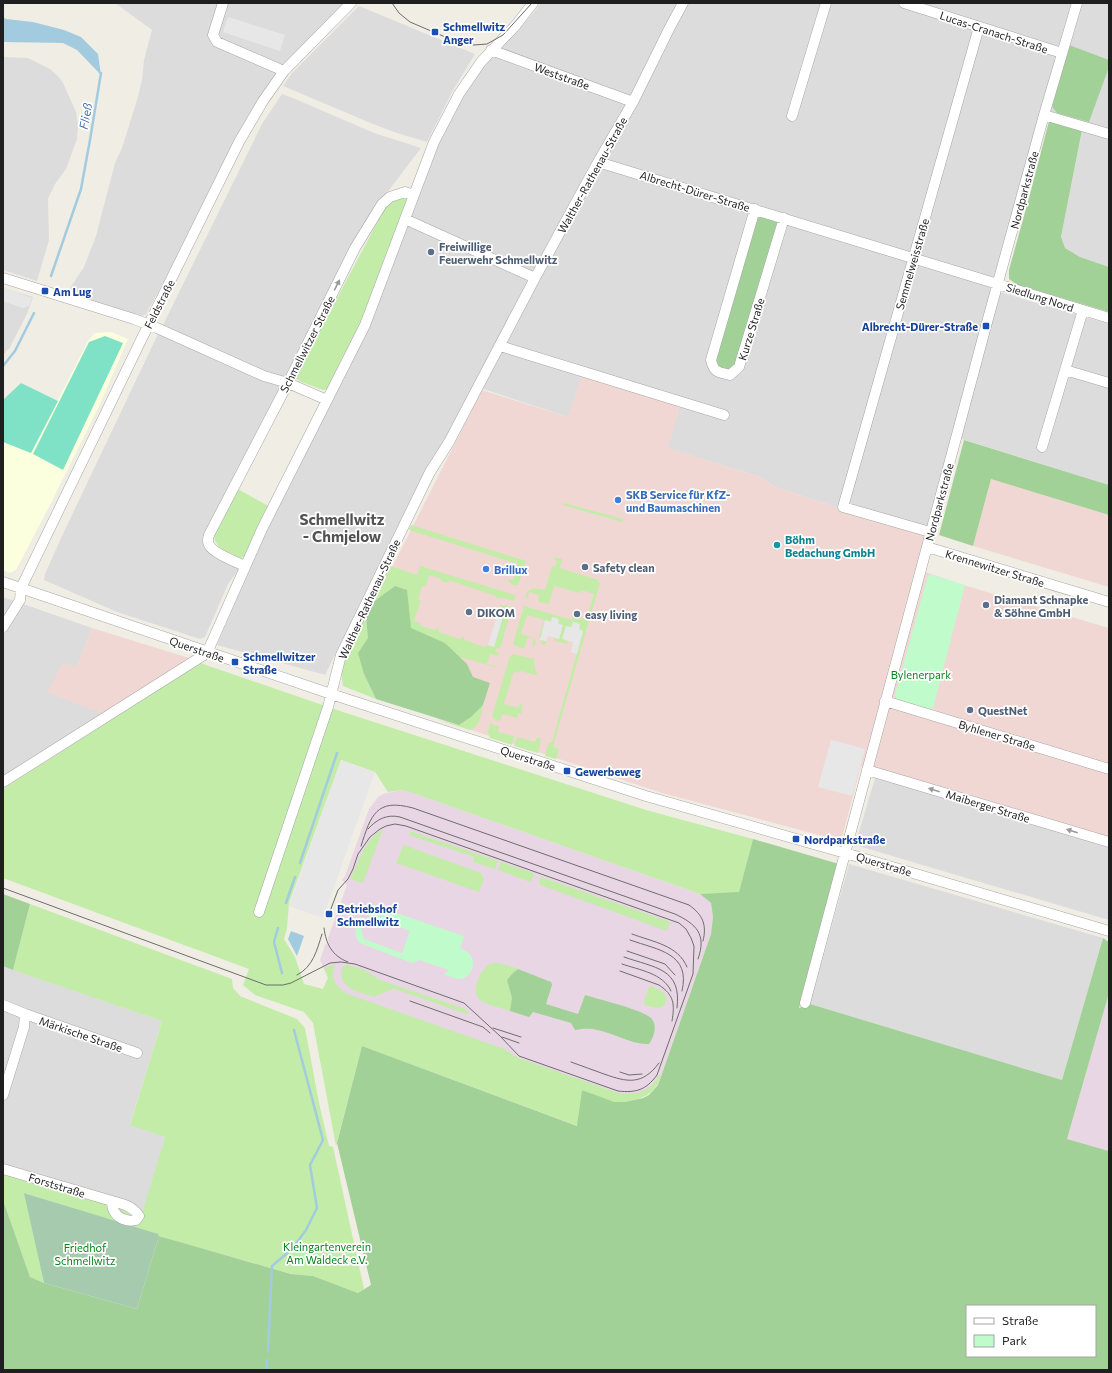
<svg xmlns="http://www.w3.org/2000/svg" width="1112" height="1373" font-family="Commissioner,sans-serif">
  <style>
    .residential { fill: #dddcdc }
    .commercial { fill: #f1d7d3 }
    .industrial { fill: #e9d6e4 }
    .education { fill: #fcffde }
    .grass { fill: #c2eca8 }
    .forest { fill: #a2d197; fill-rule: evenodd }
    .cemetery { fill: #a5caae }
    .park { fill: #c0fccb }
    .pitch { fill: #7fe2c6 }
    .parking { fill: #e7e7e7 }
    .water { fill: #a3cbdf }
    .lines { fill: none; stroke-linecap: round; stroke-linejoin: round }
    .stream { stroke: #a3cbdf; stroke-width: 2.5 }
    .minor-casing { stroke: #a6a6a6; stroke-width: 11 }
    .minor { stroke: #fff; stroke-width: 10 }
    .tram { stroke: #6d6d6d; stroke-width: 1 }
    .oneway { fill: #9a9a9a }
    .transit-dot { fill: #1a4fb4; stroke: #fff; stroke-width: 1.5 }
    .service-dot { fill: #5c6f8a; stroke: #fff; stroke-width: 1.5 }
    .shop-dot { fill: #3f7fe0; stroke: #fff; stroke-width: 1.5 }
    .culture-dot { fill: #0f9aa8; stroke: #fff; stroke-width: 1.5 }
    .labels { text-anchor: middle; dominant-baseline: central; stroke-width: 3.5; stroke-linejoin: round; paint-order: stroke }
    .transit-label { font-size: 11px; font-weight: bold; fill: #164399; stroke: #fff; text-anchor: start }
    .street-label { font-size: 11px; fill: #1f1f1f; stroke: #fff }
    .service-label { font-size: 11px; font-weight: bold; fill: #4e5e75; stroke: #fff; text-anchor: start }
    .shop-label { font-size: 11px; font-weight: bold; fill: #366cbe; stroke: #fff; text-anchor: start }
    .culture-label { font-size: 11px; font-weight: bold; fill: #0d838f; stroke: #fff; text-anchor: start }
    .park-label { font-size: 11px; fill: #07821e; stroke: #fff }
    .water-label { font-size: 12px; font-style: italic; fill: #4771b3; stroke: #fff }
    .district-label { font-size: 15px; font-weight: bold; fill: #525252; stroke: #fff }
  </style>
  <rect width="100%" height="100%" fill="#f0ede4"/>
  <path class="residential" d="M115,3h230l-59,59 -13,15 -25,39 -73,145 -29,53 -4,2 -9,-1 -67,-21 18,-27 12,-31 19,-73 7,-15 16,-51 4,-17 2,-20 8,-30z
    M541,3h568v264l-29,-10 -15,-9 -4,-11 21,-106 -43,-13 -30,110 -19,61 119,35v161l-157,-49 -27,100 -150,-49 -15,-10 -93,-29 13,-43 -112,12 -94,-31 -29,54 -19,30 -101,205 -108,-30 49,-112 101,-205 82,-209 32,-51 18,-20 31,-31z
    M359,6l116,48 -23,38 -25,50 -30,-9 -24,-9 -90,-38 9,-13z
    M3,57l25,1 22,11 8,7 5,7 13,29 2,14 -1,13 -11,30 -11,15 -7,15 1,41 -12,41 -34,-11z
    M282,94l11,4 81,35 47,15 -38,50 -98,180 -18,-6 -104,-47 99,-201z
    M3,288l30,9 -6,17 -17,33 -7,9z
    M158,334l123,53 -79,151 2,10 8,6 27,15 -11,15 -23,53 -5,2 -83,-27 -73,-32 1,-6 17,-38z
    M3,597l89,31 -15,39 26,47 -100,63z
    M876,775l233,70v75l-254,-75z
    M849,864l254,74 -41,142 -252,-76z
    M3,966l159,55 -32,103 35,13 -22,77 -140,-41z"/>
  <path class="commercial" d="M582,374l98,31 -12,43 92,29 15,10 150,49 -8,33 46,16 146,43v212l-248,-74 -20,75 -179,-48 -224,-74 -92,-61 136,-268 86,27z
    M991,479l118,36v72l-136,-41z
    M92,628l97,30 -86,56 -56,-22 16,-29 14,4z"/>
  <path class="industrial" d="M400,790l10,2 290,102 11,9 2,14 -2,17 -53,151 -33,17 -302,-113 5,-11 -8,-18 5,-15 4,-2 -1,-5 19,-53 -5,-5 3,-4 24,-67 9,-12 5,-3z
    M1109,993v158l-42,-12z"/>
  <path class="education" d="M111,332l17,7 -28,65 -50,101 -34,65 -6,3 -7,-3v-128l28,11 57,-112 7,-8z"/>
  <path class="grass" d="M400,196l8,2 -48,126 -31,65 -6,1 -24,-9 -3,-3v-3l89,-167 5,-8z
    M238,489l32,18 -25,49 -4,2c-12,-6 -25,-8 -27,-22z
    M564,503l59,16 -1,3 -59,-17z
    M411,525l115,36 -8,24h-5l-5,-4v-2l5,1 5,-16 -109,-34z
    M554,557l8,2 -2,9 38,12v2l2,1 -47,163 6,4 -3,9 -11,-3 3,-12 4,-2 31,-111 -17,-5 -4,13 6,2 -1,3 -14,-4 1,-3 5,2 4,-14 -18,-5 -5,20 6,1 -1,4h-2l-4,-8 5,-17 -17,-5 -6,19 13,4 2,5 -2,3 -2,-1 2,-6 -6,-2 -4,12 -6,-2 -5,-3 11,-38 48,14 1,-4 13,4 8,-26 -13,-4 -1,3 -26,-7 -5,18 -11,-2 1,-7 -10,-3 -1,7 -3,-2c3,-11 11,-9 20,-7l7,-24 3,1 2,-6 -3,-1z
    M391,566l26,9 3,-9 95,29 -1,6 -10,-3h-9l1,-2 -48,-16 1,3 -8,-2 -1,-3 -11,-3 -3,11h-4l-4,13 3,1 -7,21 6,2 1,3 13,4 2,-2 3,1v3l21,7 2,-2h2l1,3 19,7 4,-2 5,2 12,-36 -6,-2 2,-4h2l9,2 -12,42 -3,-1 -2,3 4,2 -1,3 -8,-2 -3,10 8,2v1l-38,-11 -12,-13 -34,-14 -1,-5 -38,-21z
    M366,616l2,22 -4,36 12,25 -33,-13 -2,-13 4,-14z
    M513,654l21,5 1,10 2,5 -1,1 -16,-4v2l-6,-2 -10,33 15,4 1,-4 3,1 -2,9 -3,-1 -1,5 -15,-4 -1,6 -3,1 -4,-2 -2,-3 18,-60z
    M200,663l143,49 303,98 107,29 -14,54 -39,1 -290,-102 -10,-2 -12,2 -13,-20 -34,-12 -52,143 -2,25 -3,11 11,18 9,27 19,5 5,-11 -4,-10 11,-4c-5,16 0,22 13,30l156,55 14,9 100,35c19,2 31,0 41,-18l2,1c-5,14 -13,21 -28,24 -6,2 -13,3 -19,2 -10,-2 -22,-8 -32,-12l-4,36 -216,-80 -26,100 -23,-123 -9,-11 -49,-17 -12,-10 6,-16 -246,-91v-89z
    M483,705c-2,10 -3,22 -13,25l-32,-10 21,5 12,-8z
    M490,723l9,4 -1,5 16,4 -2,9 -22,-7 -2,-6z
    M517,737l18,5 2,-5 4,2 -3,14 -24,-7z
    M383,829l-20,54 -13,-4c11,-19 12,-37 33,-50z
    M410,831l88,30 -3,8 -22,-7 1,-5 -65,-22z
    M404,845l77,28 3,6 -5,13 -83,-29 7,-17z
    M501,862l34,12 -5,8 -32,-12z
    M541,877l129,45 -3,9 -127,-46 -1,-3z
    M30,904l202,75 1,9 7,8 57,23 8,9 14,75 10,43 4,1 31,142 -6,4 -45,-17 -21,-2 -113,-32 -154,-49 19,90 -14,-6 -27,-77v-27l139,41 23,-77 -35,-12 32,-104 -149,-51z
    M496,963l11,2 11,4 -6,5 -5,6 5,18 -2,13c-8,-3 -24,-6 -30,-11 -10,-8 0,-31 10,-36 2,-1 4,-1 6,-1z
    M350,965l16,6 14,9 85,29 4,4 -3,1 -71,-25h-3l-18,8c-15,-5 -39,-9 -31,-31z
    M651,986l9,4 6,5c2,16 -10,14 -21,10l-1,-4 5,-14z"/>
  <path class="forest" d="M1069,45l40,15v7l-20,55 -32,-9 -4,-5 -1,-6z
    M1049,121l33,9 -21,107 4,11 15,9 29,10v45l-93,-28 -7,-5v-9l20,-72z
    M758,213l23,8 -43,144 -8,6 -11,-3 -3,-10z
    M964,440l145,45v30l-118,-36 -18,67 -34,-11z
    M395,586l12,4 4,38 34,15 22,21 6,13 17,6 -7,22 -12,12 -12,8 -83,-26 -12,-25 -6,-21 10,-15 -2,-22 6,-13z
    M753,839l86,25 -40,144 11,-4 252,76 41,-142 6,4v51l-42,146 42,12v219h-1106v-170l27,77 14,6 93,26 22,-73 132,38 22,2 45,17 13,-8 -34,-142 25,-97 215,80 5,-36 32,12h11l18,-4 6,-3 9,-10 53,-151 2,-17 -2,-14 -11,-9 39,-2zM967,1306h128v50h-128z
    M3,894l27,10 -17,66 -10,-4z
    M518,969l33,13 1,3 -6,19 32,10 7,-19c13,4 58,15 66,23 7,7 3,19 -2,26 -18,1 -34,-11 -52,-14 -7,-2 -14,-1 -22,0l-4,-7 -38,-11 -4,5 -19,-6 2,-13 -5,-18 5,-6z"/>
  <path class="cemetery" d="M24,1193l134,41 1,2 -22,73 -93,-26z"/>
  <path class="park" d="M932,575l33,10 -33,127 -34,-11 -2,-3 -1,-3 32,-116 2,-3z
    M373,905l91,31 -4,12c5,3 10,4 12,10 4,8 -3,21 -13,21 -5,0 -10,-3 -15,-5l5,-4 -30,-10 -7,3 -52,-20c-8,-10 -4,-15 0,-26l6,2 1,4 -3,2 -3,5 3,9 38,14 8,-22 -48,-18 6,-7z"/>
  <path class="pitch" d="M105,336l18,7 -60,127 -30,-16 56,-112z
    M21,383l37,18 -27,52 -28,-11v-42z"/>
  <path class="parking" d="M228,17l57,18 -5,16 -57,-19z
    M3,288l29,10 -3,8 -6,2 -20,-7z
    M499,609l6,1 -11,37 -6,-2z
    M552,617l7,2 -1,5 5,1 -4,14 -11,-3 -2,5 -6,-1 5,-20 6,2z
    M573,622l7,2 -1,5 4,2 -6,23 -6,-2 2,-10 -11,-3 4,-13 5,1z
    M831,740l34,9 -13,47 -34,-9z
    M341,760l34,12 -52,146 -34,-12z"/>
  <path class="water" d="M3,17l3,2 27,3 31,8 17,7 17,17 3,21 -24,-25 -14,-7 -60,-1z
    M291,931l13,5 -7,20 -9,-17z"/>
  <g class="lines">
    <path class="stream" d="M51,276l30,-87 9,-49 11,-67
      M3,366l12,-15 19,-38
      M300,863l37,-110
      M286,903l9,-26
      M278,928l-4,14 8,31
      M268,1351l4,-85 20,-17 14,-19 11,-22 -7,-43 13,-25 -29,-110
      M267,1370v-10"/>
    <defs>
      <path id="minor" d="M223,3l-10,32 4,7 67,29
        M904,3l158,50
        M491,50l142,52
        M1044,115l65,19
        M792,116l34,-113
        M598,162l511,156
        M755,209l-44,151c3,13 7,12 19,15l9,-8 45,-149
        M405,219l130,59
        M3,278l131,41 23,9 107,48 24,7 39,17
        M500,346l224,69
        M1065,370l44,13
        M1042,447l41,-137
        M930,532l-87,-25 136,-480
        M927,547l182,55
        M245,566c-9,-4 -32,-13 -36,-21 -2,-4 -1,-7 0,-10l79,-152 67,-135 27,-44 8,-7 15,-5 9,3
        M3,582l328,112 315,102 199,57 264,78
        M3,627l17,-27 1,-12 122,-252 96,-194 24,-41 21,-30 67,-68
        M885,701l224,68
        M867,770l242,72
        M3,782l204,-129 55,-124 103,-204 69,-183 25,-48 22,-32 35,-37 17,-22
        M259,912l69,-205 13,-52 89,-183 19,-30 86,-164 63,-116 35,-60 36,-73 14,-26
        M805,1003l181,-677 58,-211 33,-112
        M3,1005l22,9 -1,13 -21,68
        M25,1014l112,39
        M3,1169l109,32c10,3 21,5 27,15l-3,4c-8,2 -18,-1 -22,-9 -2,-3 -2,-7 -2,-10"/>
    </defs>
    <use href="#minor" class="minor-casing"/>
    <use href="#minor" class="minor"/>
    <path class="tram" d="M392,3l7,10 11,9 47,20 17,3 13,-1 16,-9 29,-32
      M368,829c9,-10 19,-15 32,-12l275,97c21,10 32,20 23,45
      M361,846c10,-31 15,-48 52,-38l276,97c14,10 18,20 14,36
      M3,888l263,97h17l8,-2 39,-20 11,-1 14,2 109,39 36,33 19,20 99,35c18,2 28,-1 39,-16l36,-101 1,-28 -3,-8 -5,-9 -7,-6 -273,-97 -11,-2 -9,2 -6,3 -10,8 -12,17 -5,15 -5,10 -10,11 -9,24
      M324,928c2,16 8,28 24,34
      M632,934c21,8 46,11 55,33
      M630,940c28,10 61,13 52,51
      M627,951l38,13 10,11
      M624,957c31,11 58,11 53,51
      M622,964c17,6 41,9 49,27
      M620,971l39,14c15,10 16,19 13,36
      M297,975c16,-8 20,-25 25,-41
      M410,1001l73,26 7,6
      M493,1028l28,9
      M502,1037l17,6
      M571,1062c11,4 22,8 33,12 23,8 38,12 55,-11
      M620,1072l9,3 13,-1"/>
  </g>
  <defs><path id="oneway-solid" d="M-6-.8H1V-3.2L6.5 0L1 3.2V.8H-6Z"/></defs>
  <g class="oneway">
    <use href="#oneway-solid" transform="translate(337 285) rotate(-63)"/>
    <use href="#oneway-solid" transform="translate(934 790) rotate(-163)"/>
    <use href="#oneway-solid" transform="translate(1072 831) rotate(-163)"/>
  </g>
  <g class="transit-dot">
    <rect x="431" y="28" width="8" height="8" rx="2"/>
    <rect x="41" y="287" width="8" height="8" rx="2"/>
    <rect x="982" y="322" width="8" height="8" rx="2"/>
    <rect x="231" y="658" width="8" height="8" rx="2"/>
    <rect x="563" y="767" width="8" height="8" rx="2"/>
    <rect x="792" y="835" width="8" height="8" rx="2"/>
    <rect x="325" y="910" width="8" height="8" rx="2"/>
  </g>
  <g class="service-dot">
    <circle cx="431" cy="252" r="4"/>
    <circle cx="585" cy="567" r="4"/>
    <circle cx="986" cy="605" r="4"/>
    <circle cx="469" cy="612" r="4"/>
    <circle cx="577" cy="614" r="4"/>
    <circle cx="970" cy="710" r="4"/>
  </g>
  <g class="shop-dot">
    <circle cx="618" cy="500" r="4"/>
    <circle cx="486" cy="569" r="4"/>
  </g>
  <circle class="culture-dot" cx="777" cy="545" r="4"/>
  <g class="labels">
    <g class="transit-label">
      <text x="443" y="26">Schmellwitz<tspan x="443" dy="13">Anger</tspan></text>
      <text x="53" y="291">Am Lug</text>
      <text x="978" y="326" text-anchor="end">Albrecht-Dürer-Straße</text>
      <text x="243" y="656">Schmellwitzer<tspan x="243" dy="13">Straße</tspan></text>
      <text x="575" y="771">Gewerbeweg</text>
      <text x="804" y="839">Nordparkstraße</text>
      <text x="337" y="908">Betriebshof<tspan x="337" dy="13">Schmellwitz</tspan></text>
    </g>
    <g class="street-label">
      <text transform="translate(994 32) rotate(18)">Lucas-Cranach-Straße</text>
      <text transform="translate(562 76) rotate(20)">Weststraße</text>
      <text transform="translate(592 175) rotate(-61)">Walther-Rathenau-Straße</text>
      <text transform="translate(1024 190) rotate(-75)">Nordparkstraße</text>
      <text transform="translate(695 191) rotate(17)">Albrecht-Dürer-Straße</text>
      <text transform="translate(912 264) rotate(-74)">Semmelweisstraße</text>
      <text transform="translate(1040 297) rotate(18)">Siedlung Nord</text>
      <text transform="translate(159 304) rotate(-63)">Feldstraße</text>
      <text transform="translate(751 329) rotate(-73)">Kurze Straße</text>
      <text transform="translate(307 344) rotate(-63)">Schmellwitzer Straße</text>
      <text transform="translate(939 502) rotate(-75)">Nordparkstraße</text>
      <text transform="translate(995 568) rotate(17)">Krennewitzer Straße</text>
      <text transform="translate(369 599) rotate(-65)">Walther-Rathenau-Straße</text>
      <text transform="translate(197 649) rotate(19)">Querstraße</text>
      <text transform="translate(997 735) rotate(17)">Byhlener Straße</text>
      <text transform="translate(528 758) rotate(18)">Querstraße</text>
      <text transform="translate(988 806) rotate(17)">Maiberger Straße</text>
      <text transform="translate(884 864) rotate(17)">Querstraße</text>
      <text transform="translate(81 1034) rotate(19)">Märkische Straße</text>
      <text transform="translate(57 1185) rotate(17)">Forststraße</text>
    </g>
    <g class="service-label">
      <text x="439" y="246">Freiwillige<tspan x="439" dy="13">Feuerwehr Schmellwitz</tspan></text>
      <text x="593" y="567">Safety clean</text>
      <text x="994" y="599">Diamant Schnapke<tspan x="994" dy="13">&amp; Söhne GmbH</tspan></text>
      <text x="477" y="612">DIKOM</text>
      <text x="585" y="614">easy living</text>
      <text x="978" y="710">QuestNet</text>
    </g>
    <g class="shop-label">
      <text x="626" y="494">SKB Service für KfZ-<tspan x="626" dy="13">und Baumaschinen</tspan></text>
      <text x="494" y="569">Brillux</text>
    </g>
    <g class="culture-label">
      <text x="785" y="539">Böhm<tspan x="785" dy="13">Bedachung GmbH</tspan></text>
    </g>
    <g class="park-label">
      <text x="921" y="674">Bylenerpark</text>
      <text x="327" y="1246">Kleingartenverein<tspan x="327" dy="13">Am Waldeck e.V.</tspan></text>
      <text x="85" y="1247">Friedhof<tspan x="85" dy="13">Schmellwitz</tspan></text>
    </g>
    <g class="water-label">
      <text transform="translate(85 116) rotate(-80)">Fließ</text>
    </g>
    <g class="district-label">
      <text x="342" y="519">Schmellwitz<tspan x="342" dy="17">- Chmjelow</tspan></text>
    </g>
  </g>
  <rect width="1112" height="1373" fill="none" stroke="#1f1f1f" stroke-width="8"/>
  <rect x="966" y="1305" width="130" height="52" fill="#ffffff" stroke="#a5a5a5"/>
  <rect x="974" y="1318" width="20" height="6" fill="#ffffff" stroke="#a5a5a5"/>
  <text x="1002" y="1325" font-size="12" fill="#1f1f1f">Straße</text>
  <rect x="974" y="1335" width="20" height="12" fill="#c0fccb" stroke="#a5a5a5"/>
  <text x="1002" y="1345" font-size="12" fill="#1f1f1f">Park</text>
</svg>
